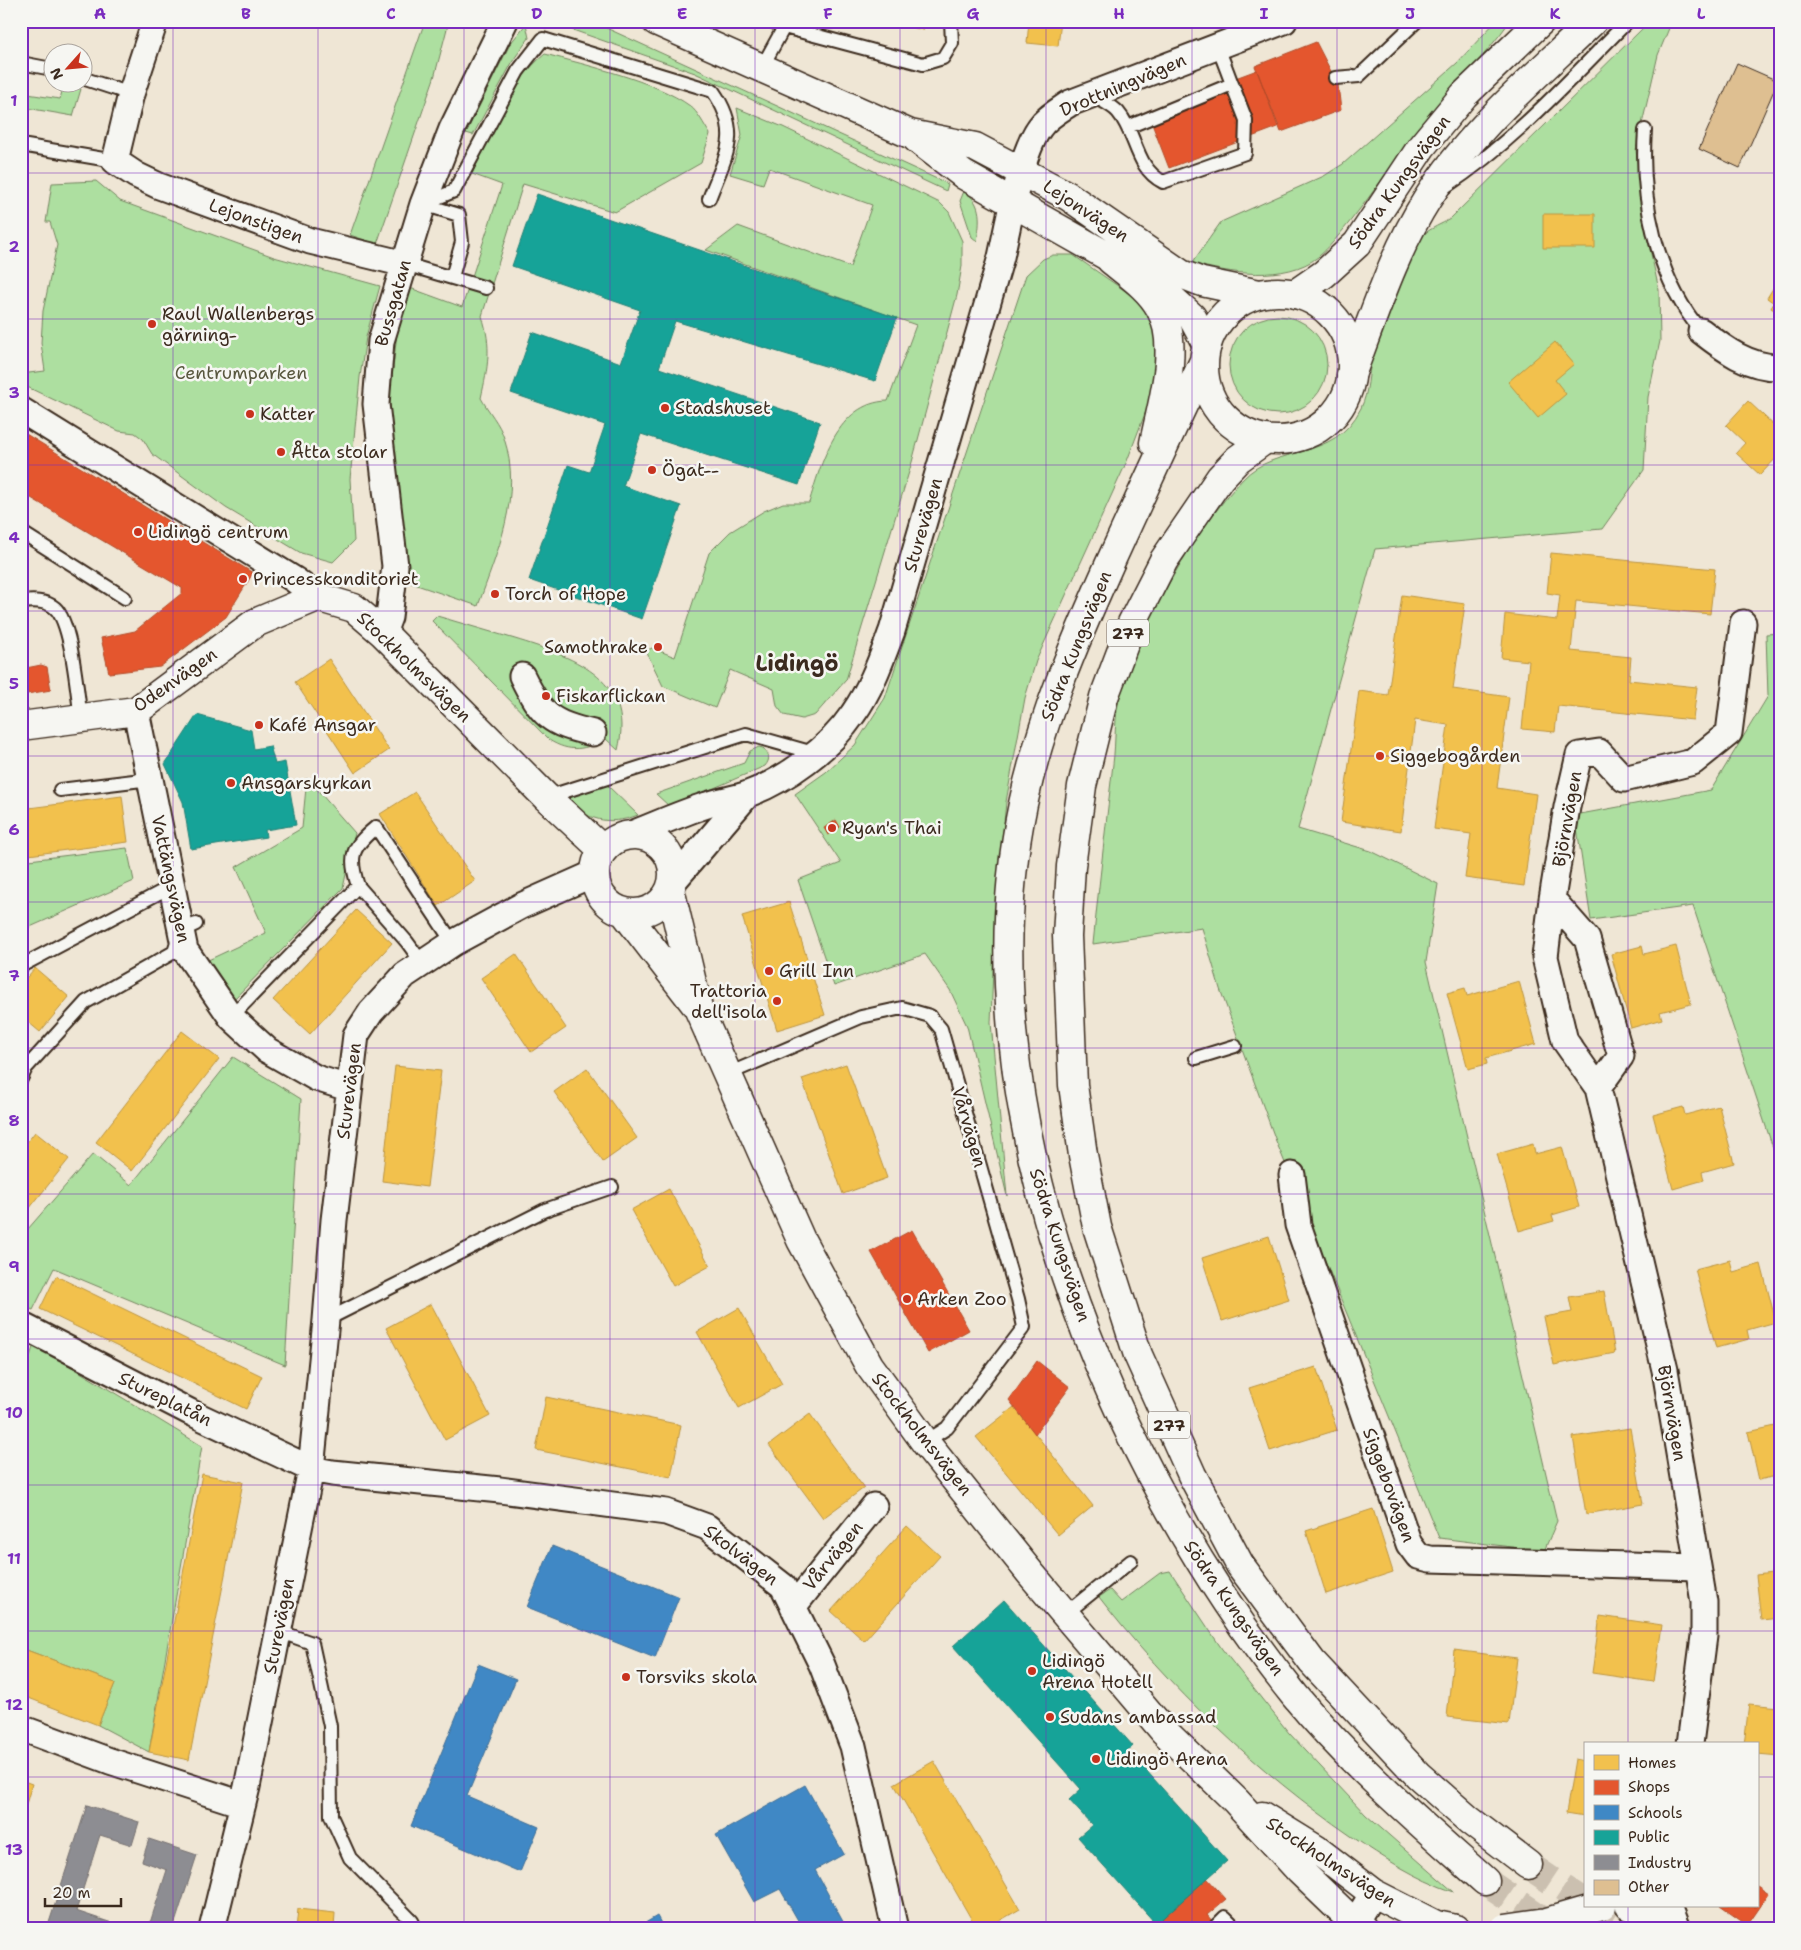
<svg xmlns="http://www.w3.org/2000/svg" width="1801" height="1950" font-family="'Shantell Sans',sans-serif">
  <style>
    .green { fill: #addfa0; stroke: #74845f }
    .homes { fill: #f2c14e; stroke: #bb9440 }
    .shops { fill: #e4572e; stroke: #b14a29 }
    .schools { fill: #3f88c5; stroke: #3e6c93 }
    .public { fill: #17a398; stroke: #227f73 }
    .industry { fill: #8d8d92; stroke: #746f6f }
    .building { fill: #debf91; stroke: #3b2a1e }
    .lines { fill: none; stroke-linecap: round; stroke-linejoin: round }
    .primary-tunnel { stroke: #cbc0b0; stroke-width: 28; stroke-dasharray: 28 14; stroke-linecap: butt }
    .lane-casing { stroke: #3b2a1e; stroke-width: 16 }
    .street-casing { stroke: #3b2a1e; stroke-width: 29 }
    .secondary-casing { stroke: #3b2a1e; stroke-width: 31 }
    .primary-casing { stroke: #3b2a1e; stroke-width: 31 }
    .lane { stroke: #f6f6f2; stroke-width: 12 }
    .street { stroke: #f6f6f2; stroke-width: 25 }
    .secondary { stroke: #f6f6f2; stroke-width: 28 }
    .primary { stroke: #f6f6f2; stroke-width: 28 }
    .secondary-bridge-casing { stroke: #3b2a1e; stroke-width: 31; stroke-linecap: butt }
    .secondary-bridge { stroke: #f6f6f2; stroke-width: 28 }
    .grid { fill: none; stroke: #7b2cbf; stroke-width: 1; stroke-opacity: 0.55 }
    .poi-dot { fill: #c8321e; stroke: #f6f6f2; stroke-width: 2 }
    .labels { text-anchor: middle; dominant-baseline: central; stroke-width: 5; stroke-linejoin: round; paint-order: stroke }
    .shield { fill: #f6f6f2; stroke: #73675e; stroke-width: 1 }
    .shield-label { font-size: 16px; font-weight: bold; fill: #3b2a1e }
    .street-label { font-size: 18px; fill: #3b2a1e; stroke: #f6f6f2 }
    .poi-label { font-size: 18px; fill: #3b2a1e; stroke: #f6f6f2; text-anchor: start }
    .park-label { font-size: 18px; fill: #58573e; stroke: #f6f6f2 }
    .district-label { font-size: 22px; font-weight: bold; fill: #3b2a1e; stroke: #f6f6f2 }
    .neatline { fill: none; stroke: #7b2cbf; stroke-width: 2 }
    .grid-label { font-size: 16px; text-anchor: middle; font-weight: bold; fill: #7b2cbf }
  </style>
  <rect width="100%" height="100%" fill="#efe6d5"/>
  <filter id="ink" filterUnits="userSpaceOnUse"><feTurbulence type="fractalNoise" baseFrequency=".02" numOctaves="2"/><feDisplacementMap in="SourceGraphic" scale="10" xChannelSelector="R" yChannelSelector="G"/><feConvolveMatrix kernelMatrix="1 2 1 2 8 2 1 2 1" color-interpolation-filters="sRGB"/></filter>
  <g filter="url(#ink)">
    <path class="green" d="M425,21h24l-15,57 -57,166 -27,-9z
      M543,21h48l357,163 -2,7 -251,-118 -125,-44 -25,-2z
      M1496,21h14c-26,37 -58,67 -86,102 -26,33 -49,68 -76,101 -9,11 -19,24 -30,33 -32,25 -90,17 -126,6l29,-41 103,-46 19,-12 114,-101z
      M1650,21h22l-14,34 -22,95 8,72 15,68 1,51 -12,56 -4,73 -42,59 -227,20 -77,280 73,22 67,33 -12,78 131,559 -13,30 -105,-13 -163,-397 -56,-152 -18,-61 -109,16c6,-60 13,-120 20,-180 3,-22 1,-48 7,-69 18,-66 75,-166 123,-216 32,-35 91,-16 118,-71 8,-17 7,-34 11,-51 9,-36 25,-70 42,-104 3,-5 6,-14 10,-19 7,-6 18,-10 26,-15z
      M526,24l3,14 -15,21 -41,76 -7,-2 44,-89z
      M545,54c41,11 111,27 145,52 8,6 14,19 20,28l-9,29 -86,49 -92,-28 -41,132c10,31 6,51 -1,82 7,13 19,26 23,40 19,58 -7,114 -26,168l-70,-24 -3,-46 -15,-109v-32l7,-62 13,-45 52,19 40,-122 -30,-11c20,-42 37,-91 73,-120z
      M64,84l17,5 -8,27 -52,-9v-14l39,6z
      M737,108l46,19 157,76 9,9 13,29v25l-5,29 -45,167 -66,218 -31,35 -13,4 -18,-4 -7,-9 -3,-17 -44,-19 -15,38 -52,-22 -17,-35 6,-3 23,9 34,-104 21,-21 34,-21 19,-8h26c12,-39 28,-101 79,-102l28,-76 -210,-75 32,-24 112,41 22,-62 -103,-37 -6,16 -33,-10 12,-39z
      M96,181l24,20 154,56 106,29 -14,51 -6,40 -10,102 4,62 -21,21 -32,-9 -75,-45 -74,-54 -9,-15 -8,-6 -16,-2 -98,-47v-10l24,-3 -4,-28 2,-32 14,-66 -7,-23h-4l6,-39z
      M964,191c19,12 16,31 13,50l-5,-4 -12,-36z
      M1053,255h20l61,42 12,14 9,20 3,15 -6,49 -25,66 -91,200 -11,37 -19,104 -11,111 -4,110 16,173 -40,-170 -17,-36 -25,-36 -91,32 -36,-106 43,-17 -46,-69 31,-22 29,-27 30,-47 141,-423 17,-16z
      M1229 365a49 49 0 1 1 98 0a49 49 0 1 1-98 0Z
      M437,616c26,8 52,15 78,23 55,17 121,38 103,111l-12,-11c-21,11 -36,14 -57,1l-117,-119z
      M1780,633v536l-87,-263 -102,14 -16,-105 136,-25 57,-94 -2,-62z
      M759,747l4,1c6,6 8,11 2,18l-95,41 -14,-13 88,-31 6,-12z
      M307,778l48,55 -12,55 -112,114 -27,-40 62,-29 -30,-66 66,-39z
      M607,785l31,30c-31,12 -50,4 -76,-15z
      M127,848l7,33 -113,50v-70z
      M233,1057l68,42 -16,266 -231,-97 -21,42 -12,-5v-68l72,-83 38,31z
      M34,1344l168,102 -53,306 -51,-27 17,-42 -94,-35v-264z
      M1170,1571l52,78 67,84 77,82 88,77c-38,-13 -70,-34 -103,-56 -93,-64 -183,-149 -252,-239l11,-7 11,12 39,-29z"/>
    <path class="homes" d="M887,21h38l-2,9z
      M1029,21h32l-3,25 -31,-3z
      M1543,214h52v34h-52z
      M1780,277v37l-9,-6 3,-5 -7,-5z
      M1555,342l19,22 -19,16 11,14 -28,24 -30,-36z
      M1748,401l32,30v23l-20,21 -24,-22 9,-10 -19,-18z
      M1551,553l164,16 -5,45 -134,-13 -5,50 60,6 -2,23 68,7 -4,33 -135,-14 -3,26 -33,-3 7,-68 -28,-3 4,-44 52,6 3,-25 -13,-2z
      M1402,595l63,9 -12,85 56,8 -12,91 39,6 -12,92 -59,-8 6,-44 -37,-5 14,-104 -33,-5 -14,111 -60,-9 18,-131 29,4z
      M329,659l60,91 -34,23 -60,-91z
      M415,792l60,89 -37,25 -58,-92z
      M122,796l6,46 -107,14v-47z
      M789,902l36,113 -48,15 -35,-114z
      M356,910l36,33 -82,91 -37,-34z
      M1642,946l2,8 32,-8 15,58 -31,8 2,7 -31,9 -20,-74z
      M516,954l50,74 -35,24 -50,-74z
      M35,968l34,29 -29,35 -19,-16v-32z
      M1519,981l17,63 -50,14 1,6 -19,5 -21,-76 18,-5 2,8z
      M182,1031l37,28 -87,112 -36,-29z
      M846,1064l41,114 -44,16 -41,-115z
      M395,1066l46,5 -14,116 -45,-6z
      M587,1068l50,70 -34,24 -49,-70z
      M1719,1106l15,57 -32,9 2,8 -31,9 -20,-74 30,-8 2,8z
      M35,1132l34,27 -48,60v-69z
      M1533,1144l2,10 27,-7 17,60 -27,8 2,6 -35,10 -22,-77z
      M669,1189l41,77 -37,20 -42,-76z
      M1269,1236l20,64 -67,21 -20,-63z
      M1730,1260l3,12 28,-8 15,58 -29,8 2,9 -33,9 -21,-79z
      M56,1276l206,100 -16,33 -206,-100z
      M1604,1291l11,62 -61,12 -10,-48 28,-5 -3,-15z
      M431,1304l59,112 -45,24 -59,-112z
      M739,1308l43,76 -43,24 -42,-76z
      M1316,1367l21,63 -67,21 -21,-63z
      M546,1397l135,28 -10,52 -135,-27z
      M1014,1407l79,99 -35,29 -82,-98z
      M810,1414l54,74 -41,30 -54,-73z
      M1780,1425v50l-21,5 -11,-48z
      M1630,1428l13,76 -57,10 -13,-77z
      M202,1474l41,8 -54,278 -40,-8z
      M1373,1509l20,63 -67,22 -20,-63z
      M907,1526l33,30 -76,85 -33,-30z
      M1780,1572v46l-19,2 -5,-45z
      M1600,1616l62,9 -8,57 -62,-9z
      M21,1648l94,35 -17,42 -77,-30z
      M1454,1650l63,8 -8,66 -62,-7z
      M1749,1704l31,3v49l-23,-2v-10h-13z
      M1575,1759l10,2v55l-19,-3z
      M934,1761l86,148 -35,20h-8l-83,-145z
      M21,1780l11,4 -11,37z
      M298,1909l37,4 -1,16h-38z"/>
    <path class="shops" d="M1316,42l22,43 3,25 -60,22 -26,-66z
      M1257,70l21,57 -109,41 -22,-57z
      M21,431l232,142 -27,44 -66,50 -51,6 -8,-35 34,-7 47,-38v-5l-161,-96z
      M21,542l4,30h-4z
      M41,665l6,2 4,23 -30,5v-26z
      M836,820l4,7 -12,8 -4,-7z
      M912,1230l57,100 -41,23 -57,-101z
      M1037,1361l33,26 -35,47 -26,-34z
      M1207,1878l19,21 -19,16 12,14h-68z
      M1757,1885l12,8 -22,32 -27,-19h37z"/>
    <path class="schools" d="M552,1546l127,51 -24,61 -128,-51z
      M478,1664l38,15 -49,117 72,31 -19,45 -109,-46z
      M805,1785l39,69 -29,16 32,59h-44l-23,-40 -26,13 -38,-67z
      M657,1916l7,13h-29z"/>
    <path class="public" d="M537,194l360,124 -22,63 -200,-60 -16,47 161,54 -21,63 -158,-51 -18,52 58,20 -39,113 -113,-39 39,-115 21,7 16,-47 -94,-32 21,-61 89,31 19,-53 -128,-44z
      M197,715l54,15 3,19 16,-3 5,18 10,-2 11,63 -31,5 1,7 -75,12 -8,-47 -18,-38z
      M1004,1600l129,146 -5,4 99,111 -71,63 -78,-87 14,-12 -23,-25 12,-11 -128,-143z"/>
    <path class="industry" d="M87,1805l52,17 -7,23 -32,-10 -24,76 54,18h-83z
      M149,1839l48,16 -24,74h-25l19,-59 -25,-9z"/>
    <path class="building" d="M1737,63l41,18 -38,87 -41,-19z"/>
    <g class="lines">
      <path class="primary-tunnel" d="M1528,1865l57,38
        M1485,1881l72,48
        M1589,1906l34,23"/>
      <defs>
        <path id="lane" d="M772,21l12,6
          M21,63l31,6
          M762,67l22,-40 139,37 20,-6 9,-15 -1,-22
          M82,78l49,16
          M1335,78l24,-2 58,-55
          M1092,95c8,5 20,10 26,17 19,22 17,56 45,70l82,-29 1,-33 -14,-36
          M1128,127l104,-43 -14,-37
          M1645,130c-5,69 11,147 56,201
          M21,145l94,16
          M1445,187c69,-45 125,-108 183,-166
          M423,204l31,-13 64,-120 25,-32 170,52c30,43 12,65 -4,108
          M423,204l36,11 3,27 -10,35
          M405,264l81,24
          M21,532l104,66
          M21,602c11,-1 25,-2 34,6 17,15 22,86 26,110
          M60,790l90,-11
          M547,797l199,-63 71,20
          M358,886c-10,-30 -6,-39 18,-59l77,116
          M21,966l151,-80
          M231,1017l127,-131 49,56 16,22
          M1196,1058l39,-12
          M728,1074l133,-57 41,-9 28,8 11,13 77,270 6,28 -77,101 -22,14
          M21,1079l5,-11 60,-66 88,-50 7,-21 15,-7
          M326,1320l219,-110 67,-23
          M1064,1615l67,-54
          M278,1631l34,12 18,83 1,90 19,42 62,63 4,8
          M1216,1926l9,-9 12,12"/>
        <path id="street" d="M155,21l-24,73 -16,67 21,14 23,11 151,55 95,23
          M1701,331c23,18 48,37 79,36
          M21,410l274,170 22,17
          M383,633l6,-16 6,-51 -19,-162 5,-63 42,-137 29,-75 53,-108
          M522,676c19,39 28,48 71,57
          M136,711l49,239 46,67 36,33 49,28 32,10
          M629,835c26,-10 52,-22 78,-30 14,-5 28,-6 41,-11 38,-14 82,-46 105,-80 18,-25 28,-54 39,-83l109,-374c7,-32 20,-105 39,-130 7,-10 20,-17 30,-24l214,-82
          M672,883l76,-89
          M1552,899l-7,58 20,84 33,47
          M1292,1175l6,50 111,319 9,12 12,3 267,8
          M21,1325l169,87 121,57 21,4 168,17 166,22 41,15 76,59 39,79 31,81 42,183
          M793,1607l81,-101
          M21,1728l89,33 132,43
          M1690,1744l14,-108v-34l-39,-232 -67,-282 23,-32 -34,-117 -35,-40 15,-92 12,-52 20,-3 25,27 69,-17 36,-29 14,-110
          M1668,1906l9,23
          M212,1929l35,-142 64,-318 15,-149 8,-100 22,-185 15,-23 34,-37 48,-32 68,-37 74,-33
          M1351,1929l22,-36"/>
        <path id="secondary" d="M656,21l254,113 65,13 93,49 113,78 21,8 57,12
          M917,139l47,36 189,107 39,35 15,28
          M1295,294l29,-20 33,-30 65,-98 42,-51 77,-74
          M1351,375c23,-60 42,-122 77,-177 43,-68 107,-121 165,-177
          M21,726l115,-15 119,-88 62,-26 37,11 29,25 163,164 57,53
          M595 874a39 39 0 1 1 78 0a39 39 0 1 1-78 0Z
          M670,889l28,119 103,232 68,125 56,77 106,132 133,157 72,70 64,70 54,52 9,6
          M624,912l71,92
          M1262,1816l55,34 56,43 63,32 20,4
          M1630,1906l21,9 22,14"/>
        <path id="primary" d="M1111,260c17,14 38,28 49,48 21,37 2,95 -6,135
          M1204 366a74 74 0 1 1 148 0a74 74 0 1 1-148 0Z
          M1204,361c-32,67 -63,134 -94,202 -35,78 -69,157 -87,241 -63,300 86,661 272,892 57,69 124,126 190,185
          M1266,439l-28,20 -18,19 -56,82 -32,63 -28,74 -22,89 -11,80 -4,70 6,149 10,70 14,72 41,128 54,120 48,90 72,97 106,113 51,45 59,45"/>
      </defs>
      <use href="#lane" class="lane-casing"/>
      <use href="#street" class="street-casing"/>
      <use href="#secondary" class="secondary-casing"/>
      <use href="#primary" class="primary-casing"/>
      <use href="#lane" class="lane"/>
      <use href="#street" class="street"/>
      <use href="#secondary" class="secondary"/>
      <use href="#primary" class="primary"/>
      <defs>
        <path id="secondary-bridge" d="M1505,1928l42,-6 55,-16"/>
      </defs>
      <use href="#secondary-bridge" class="secondary-bridge-casing"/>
      <use href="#secondary-bridge" class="secondary-bridge"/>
    </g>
  </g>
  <path class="grid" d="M173,21v1908M318,21v1908M464,21v1908M610,21v1908M755,21v1908M900,21v1908M1046,21v1908M1192,21v1908M1337,21v1908M1482,21v1908M1628,21v1723M21,173h1759M21,319h1759M21,465h1759M21,611h1759M21,756h1759M21,902h1759M21,1048h1759M21,1194h1759M21,1339h1759M21,1485h1759M21,1631h1759M21,1777h1564M1757,1777h23M1628,1906v23"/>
  <g class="poi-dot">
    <circle cx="152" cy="324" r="5"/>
    <circle cx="665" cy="408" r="5"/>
    <circle cx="250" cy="414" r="5"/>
    <circle cx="281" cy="452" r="5"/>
    <circle cx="652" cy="470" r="5"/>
    <circle cx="138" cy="532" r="5"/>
    <circle cx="243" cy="579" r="5"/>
    <circle cx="495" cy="594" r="5"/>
    <circle cx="658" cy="647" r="5"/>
    <circle cx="546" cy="696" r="5"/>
    <circle cx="259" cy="725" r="5"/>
    <circle cx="1380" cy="756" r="5"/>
    <circle cx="231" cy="783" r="5"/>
    <circle cx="832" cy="828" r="5"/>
    <circle cx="769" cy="971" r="5"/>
    <circle cx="777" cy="1001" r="5"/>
    <circle cx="907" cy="1299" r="5"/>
    <circle cx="1032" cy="1671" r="5"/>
    <circle cx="626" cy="1677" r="5"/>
    <circle cx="1050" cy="1717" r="5"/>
    <circle cx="1096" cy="1759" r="5"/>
  </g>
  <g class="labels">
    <g class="shield">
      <rect x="1107" y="619.5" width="42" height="27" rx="4"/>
      <rect x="1148" y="1411.5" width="42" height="27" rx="4"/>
    </g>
    <g class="shield-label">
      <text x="1128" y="633">277</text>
      <text x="1169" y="1425">277</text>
    </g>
    <g class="street-label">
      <text transform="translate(1123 85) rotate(-23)">Drottningvägen</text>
      <text transform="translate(1399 182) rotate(-54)">Södra Kungsvägen</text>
      <text transform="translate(1086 211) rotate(33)">Lejonvägen</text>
      <text transform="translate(256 221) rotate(20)">Lejonstigen</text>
      <text transform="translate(393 303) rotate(-74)">Bussgatan</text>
      <text transform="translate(923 525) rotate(-74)">Sturevägen</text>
      <text transform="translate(1076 646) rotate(-68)">Södra Kungsvägen</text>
      <text transform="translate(414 667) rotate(44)">Stockholmsvägen</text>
      <text transform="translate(175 680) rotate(-35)">Odenvägen</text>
      <text transform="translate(1567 819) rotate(-80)">Björnvägen</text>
      <text transform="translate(171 879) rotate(78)">Vattängsvägen</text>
      <text transform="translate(349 1091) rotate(-83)">Sturevägen</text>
      <text transform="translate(969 1127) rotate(74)">Vårvägen</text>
      <text transform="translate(1060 1245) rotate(72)">Södra Kungsvägen</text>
      <text transform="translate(165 1399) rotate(26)">Stureplatån</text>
      <text transform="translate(1672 1413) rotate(80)">Björnvägen</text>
      <text transform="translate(922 1434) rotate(52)">Stockholmsvägen</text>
      <text transform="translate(1389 1485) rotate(70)">Siggebovägen</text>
      <text transform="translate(741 1555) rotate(37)">Skolvägen</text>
      <text transform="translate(833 1556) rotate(-51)">Vårvägen</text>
      <text transform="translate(1234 1608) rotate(55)">Södra Kungsvägen</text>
      <text transform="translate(279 1626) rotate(-79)">Sturevägen</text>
      <text transform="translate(1331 1862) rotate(33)">Stockholmsvägen</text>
    </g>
    <g class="poi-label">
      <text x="162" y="314">Raul Wallenbergs<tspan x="162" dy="21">gärning-</tspan></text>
      <text x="675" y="408">Stadshuset</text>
      <text x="260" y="414">Katter</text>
      <text x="291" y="452">Åtta stolar</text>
      <text x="662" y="470">Ögat--</text>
      <text x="148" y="532">Lidingö centrum</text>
      <text x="253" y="579">Princesskonditoriet</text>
      <text x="505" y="594">Torch of Hope</text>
      <text x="648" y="647" text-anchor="end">Samothrake</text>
      <text x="556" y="696">Fiskarflickan</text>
      <text x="269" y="725">Kafé Ansgar</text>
      <text x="1390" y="756">Siggebogården</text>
      <text x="241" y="783">Ansgarskyrkan</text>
      <text x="842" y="828">Ryan's Thai</text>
      <text x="779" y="971">Grill Inn</text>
      <text x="767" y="991" text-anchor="end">Trattoria<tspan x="767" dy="21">dell'isola</tspan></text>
      <text x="917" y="1299">Arken Zoo</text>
      <text x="1042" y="1661">Lidingö<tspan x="1042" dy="21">Arena Hotell</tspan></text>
      <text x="636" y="1677">Torsviks skola</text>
      <text x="1060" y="1717">Sudans ambassad</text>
      <text x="1106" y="1759">Lidingö Arena</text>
    </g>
    <g class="park-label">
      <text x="241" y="373">Centrumparken</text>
    </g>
    <g class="district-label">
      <text x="797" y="663">Lidingö</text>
    </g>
  </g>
  <rect width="1801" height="1950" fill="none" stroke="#f6f6f2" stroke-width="55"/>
  <rect x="1584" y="1742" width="175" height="165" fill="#f6f6f2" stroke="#aba49d"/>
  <rect x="1594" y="1755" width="25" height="15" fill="#f2c14e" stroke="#aba49d"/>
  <text x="1628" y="1768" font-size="15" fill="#3b2a1e">Homes</text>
  <rect x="1594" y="1780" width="25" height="15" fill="#e4572e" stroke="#aba49d"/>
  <text x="1628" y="1792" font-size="15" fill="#3b2a1e">Shops</text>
  <rect x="1594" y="1805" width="25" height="15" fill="#3f88c5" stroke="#aba49d"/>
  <text x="1628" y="1818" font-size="15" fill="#3b2a1e">Schools</text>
  <rect x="1594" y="1830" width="25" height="15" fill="#17a398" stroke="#aba49d"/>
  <text x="1628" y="1842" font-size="15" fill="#3b2a1e">Public</text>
  <rect x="1594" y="1855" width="25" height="15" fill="#8d8d92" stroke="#aba49d"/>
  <text x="1628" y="1868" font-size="15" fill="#3b2a1e">Industry</text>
  <rect x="1594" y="1880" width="25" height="15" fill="#debf91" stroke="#aba49d"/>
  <text x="1628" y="1892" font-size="15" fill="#3b2a1e">Other</text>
  <g transform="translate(68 68) rotate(243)"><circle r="24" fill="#f6f6f2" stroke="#aba49d"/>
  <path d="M0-4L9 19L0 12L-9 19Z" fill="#c8321e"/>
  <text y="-8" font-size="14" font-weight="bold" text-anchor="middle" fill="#3b2a1e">N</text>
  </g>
  <path d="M45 1898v8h76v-8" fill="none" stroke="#3b2a1e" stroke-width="2.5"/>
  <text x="52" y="1898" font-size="15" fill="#3b2a1e" stroke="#f6f6f2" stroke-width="4" paint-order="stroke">20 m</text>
  <rect x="28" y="28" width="1746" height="1894" class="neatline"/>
  <g class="grid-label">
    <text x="100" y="19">A</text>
    <text x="246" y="19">B</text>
    <text x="391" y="19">C</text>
    <text x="537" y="19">D</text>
    <text x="682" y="19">E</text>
    <text x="828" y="19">F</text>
    <text x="973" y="19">G</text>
    <text x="1119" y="19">H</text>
    <text x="1264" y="19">I</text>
    <text x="1410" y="19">J</text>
    <text x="1555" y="19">K</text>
    <text x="1701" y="19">L</text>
    <text x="14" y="106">1</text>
    <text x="14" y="252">2</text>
    <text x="14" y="398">3</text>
    <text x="14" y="543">4</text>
    <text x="14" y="689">5</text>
    <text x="14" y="835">6</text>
    <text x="14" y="981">7</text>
    <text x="14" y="1126">8</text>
    <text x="14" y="1272">9</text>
    <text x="14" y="1418">10</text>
    <text x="14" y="1564">11</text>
    <text x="14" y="1710">12</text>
    <text x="14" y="1855">13</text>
  </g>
</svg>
